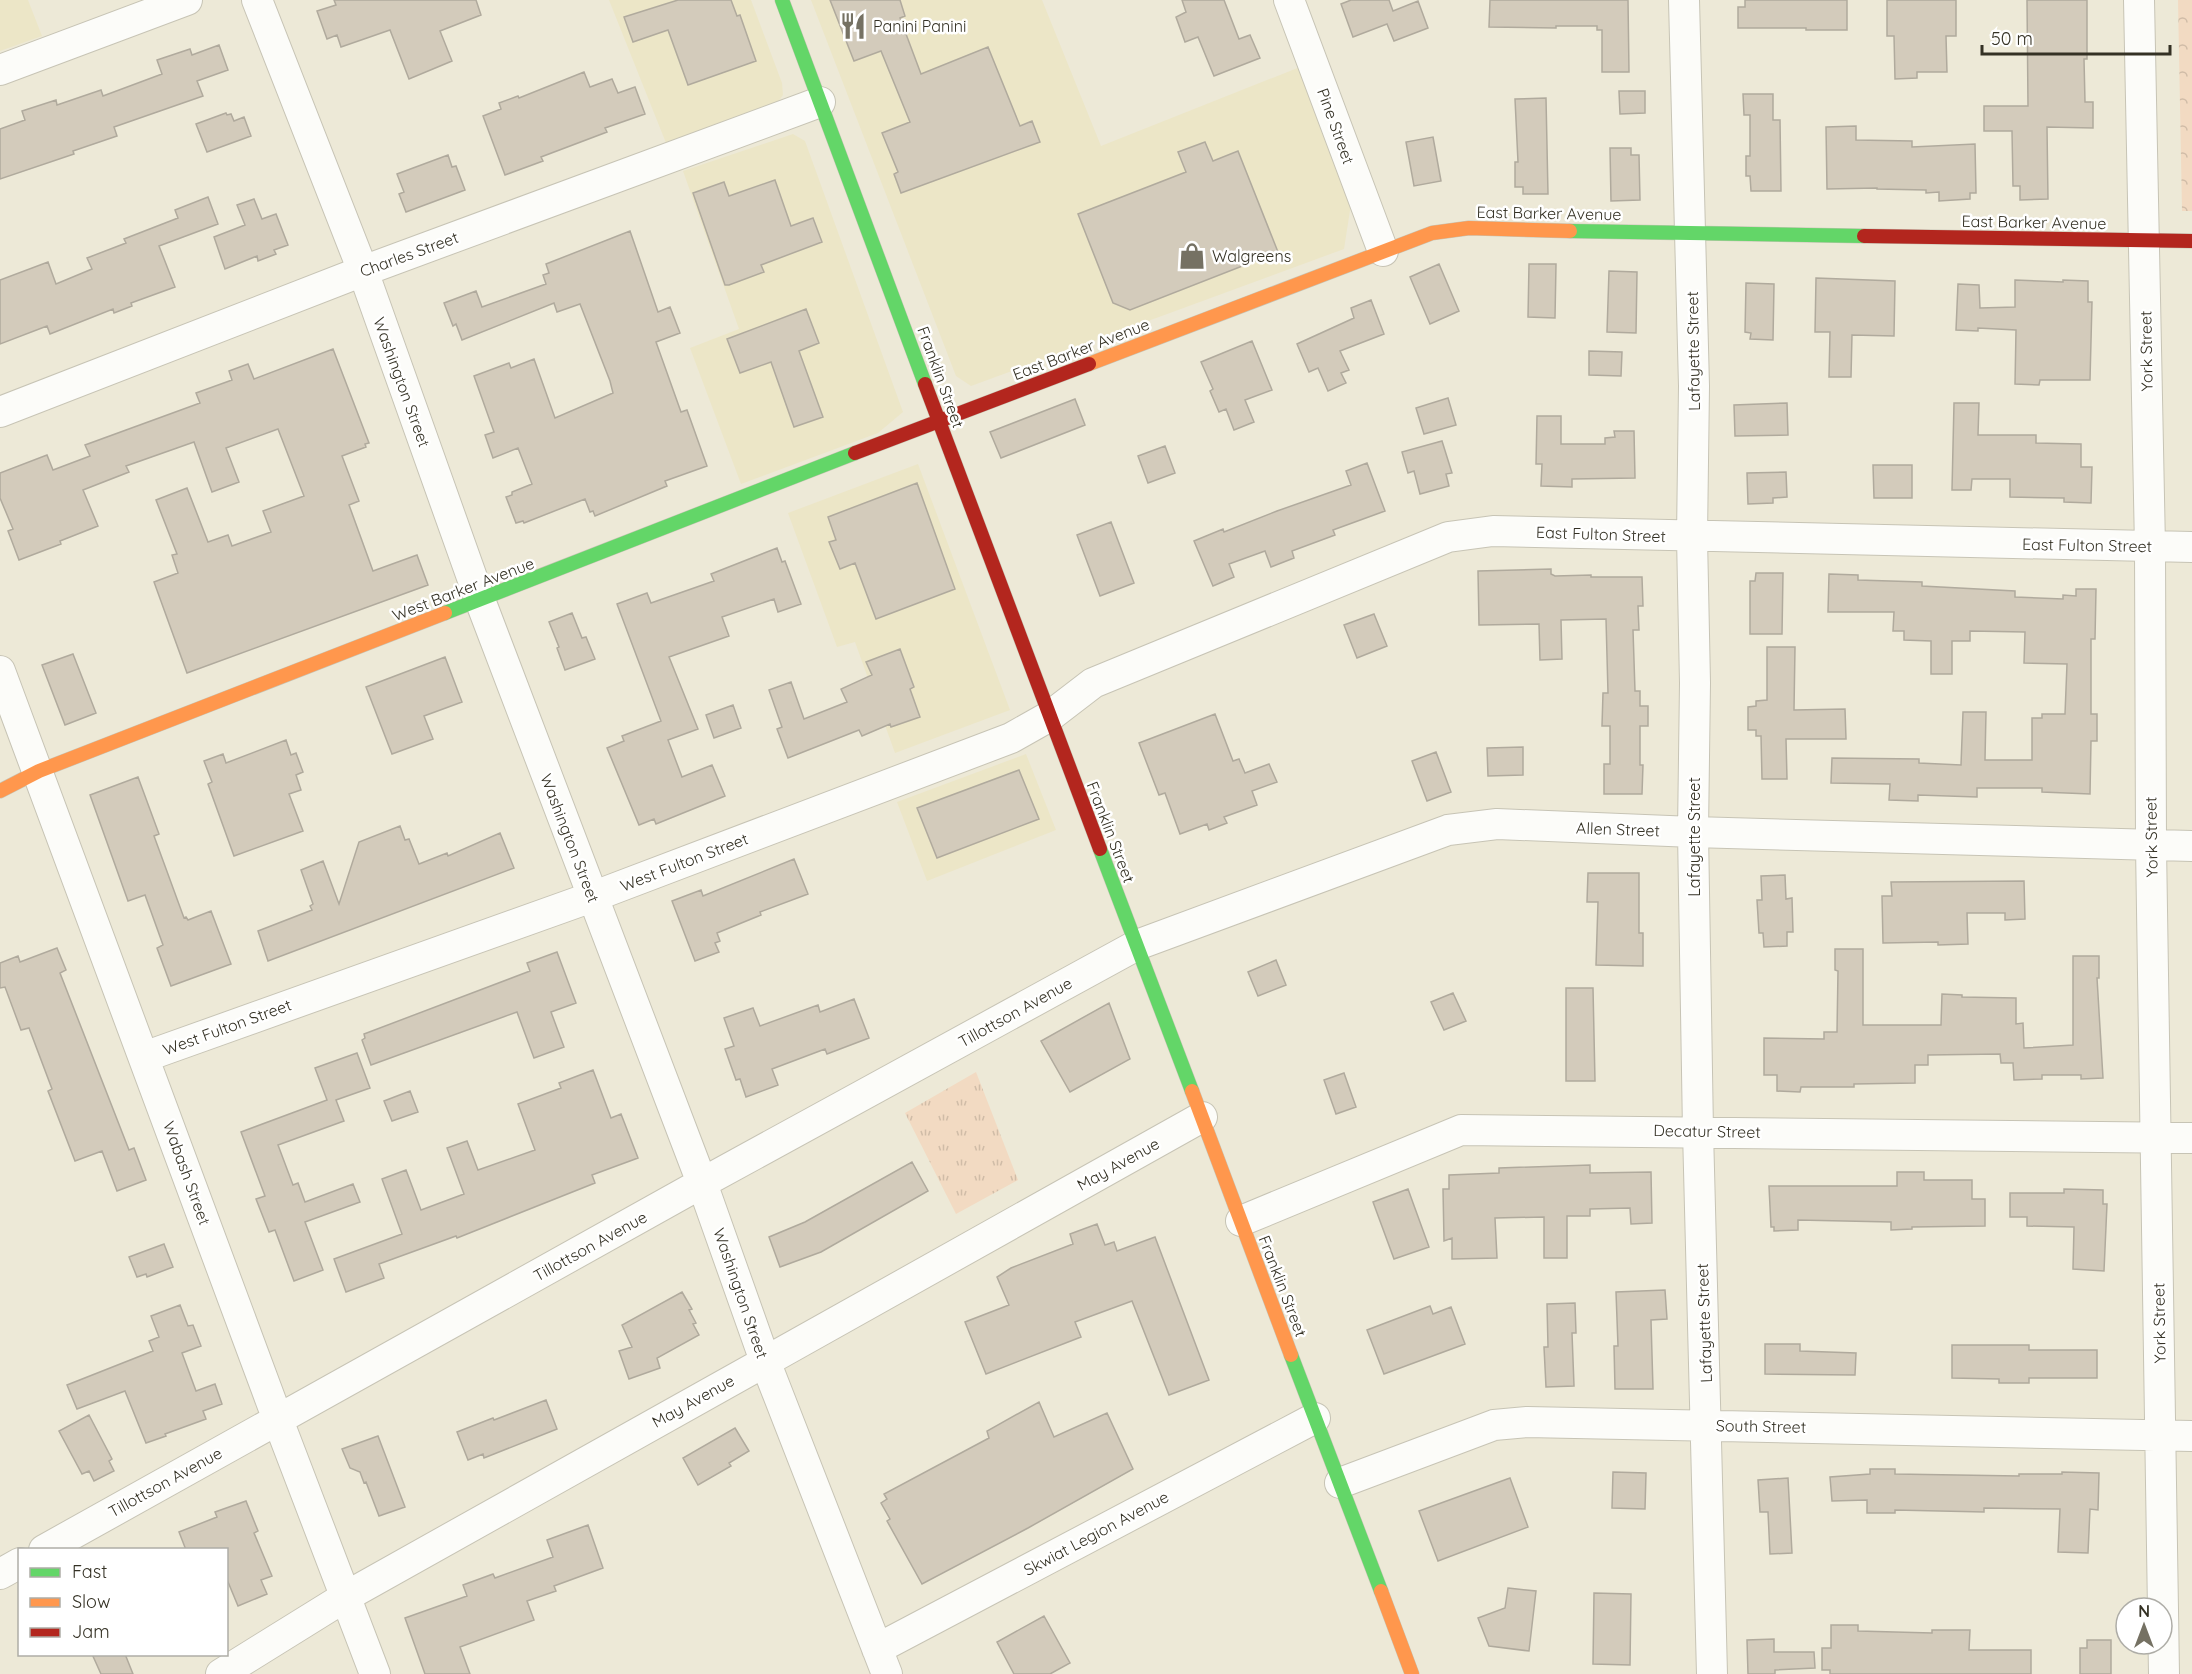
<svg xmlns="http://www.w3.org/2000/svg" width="2192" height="1674" font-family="Quicksand,sans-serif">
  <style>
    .built { fill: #ece6c7 }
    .grass { fill: url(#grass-tufts) }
    .park { fill: url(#park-crowns) }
    .building { fill: #d3cbbb; stroke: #b0aa9d; stroke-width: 1.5 }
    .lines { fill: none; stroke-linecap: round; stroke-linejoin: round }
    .street-casing { stroke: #c7c4b5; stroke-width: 32 }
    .fast-casing { stroke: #c7c4b5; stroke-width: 15 }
    .slow-casing { stroke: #c7c4b5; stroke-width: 15 }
    .jam-casing { stroke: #c7c4b5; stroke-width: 15 }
    .street { stroke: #fcfcf9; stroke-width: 30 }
    .fast { stroke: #63d668; stroke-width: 14 }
    .slow { stroke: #ff974d; stroke-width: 14 }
    .jam { stroke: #b3261e; stroke-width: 14 }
    .labels { text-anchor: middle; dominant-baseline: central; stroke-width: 5; stroke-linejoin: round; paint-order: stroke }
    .poi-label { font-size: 16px; fill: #343124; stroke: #fff; text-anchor: start }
    .street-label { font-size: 16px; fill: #343124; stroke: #fff }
  </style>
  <defs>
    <pattern id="grass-tufts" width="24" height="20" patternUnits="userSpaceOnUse" patternTransform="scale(1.5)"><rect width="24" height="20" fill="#f2dac2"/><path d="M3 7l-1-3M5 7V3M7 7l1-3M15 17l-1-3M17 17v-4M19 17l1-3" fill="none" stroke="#d0bca7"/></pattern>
    <pattern id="park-crowns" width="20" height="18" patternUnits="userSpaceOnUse" patternTransform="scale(1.5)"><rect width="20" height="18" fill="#f2dac2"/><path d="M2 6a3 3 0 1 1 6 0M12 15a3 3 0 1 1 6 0" fill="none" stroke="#d0bca7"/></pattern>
  </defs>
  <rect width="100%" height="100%" fill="#ede9d7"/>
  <path class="built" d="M0,0h28l14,36 -42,15z
    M609,0h142l31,83 1,12 -5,7 -112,41z
    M811,0h231l59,146 199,-79 51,137 -7,45 -373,137 -15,-10z
    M793,134l12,7 98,271 -25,21 -137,51 -51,-136 49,-19 -56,-158z
    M918,464l92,246 -115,43 -40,-111 -18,5 -49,-134z
    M1026,754l30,76 -129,51 -30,-79z"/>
  <path class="grass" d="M976,1072l42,108 -62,34 -51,-101z"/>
  <path class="park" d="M2178,0h14v211h-10z"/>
  <path class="building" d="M334,0h142l5,15 -41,16 12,30 -43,18 -19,-49 -49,17 -4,-12 -10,4 -10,-28 19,-6z
    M678,0h53l6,16 3,-1 16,46 -68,24 -20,-55 -35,12 -9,-25z
    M830,0h70l5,16 -5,2 21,56 67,-27 32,79 12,-5 8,21 -139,51 -7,-19 4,-2 -16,-39 28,-11 -29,-71 -27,10z
    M1182,0h42l15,39 11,-4 10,23 -46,18 -16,-39 -13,5 -9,-25 10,-5z
    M1351,0h38l4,11 25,-10 10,27 -34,13 -7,-17 -34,13 -12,-33z
    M1490,0h138l1,72h-27v-42h-5v-4h-41v2l-67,-1z
    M1745,0h102v30h-41v-2h-68v-21h7z
    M1887,0h69v36h-10l1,36h-30v6l-22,1 -1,-43h-7z
    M2027,0h60v59h-3l1,43h8v26l-46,-1 1,72 -28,1v-14h-7l-1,-55h-28v-25h44z
    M219,45l9,25 -31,11 6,15 -89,31 3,9 -44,15 1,3 -74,25v-50l25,-9 -3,-9 34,-11 1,5 44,-15 2,6 59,-22 -5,-14 33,-11 2,6z
    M584,72l6,15 22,-8 6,14 17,-6 10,27 -40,14 2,4 -66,25 2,4 -38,14 -22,-59 18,-7 -2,-6 19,-7 1,2z
    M1619,91h26v22l-25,1z
    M1743,94h30v26h7l1,71h-30l-1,-15h-4v-20h4v-41h-6z
    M1546,98l2,96h-25v-7h-8v-25h3l-3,-63z
    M226,113l1,2 4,-1 3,7 10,-4 7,19 -44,16 -11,-28z
    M1856,126v14l56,1v6l63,-3 1,49h-6v6l-31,2v-9l-13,1v-3l-49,-1v-1l-50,1 -1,-62z
    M1433,137l8,44 -27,5 -8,-44z
    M1205,142l8,19 25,-10 40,101 -148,58 -17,-7 -35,-89 108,-42 -8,-20z
    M1610,148h21v7h8l1,45 -29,1z
    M448,155l4,12 4,-1 9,24 -59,22 -7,-18 5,-2 -7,-18z
    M775,180l16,46 22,-8 9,24 -61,23 3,7 -35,13h-4l-32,-92 31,-11 5,14z
    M208,197l10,27 -59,22 16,41 -44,16 1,3 -18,7 -1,-4 -63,25 -3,-8 -47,18v-64l48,-18 8,22 36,-15 -5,-11 39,-15 -2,-4 54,-21 -3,-8z
    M254,199l8,20 14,-5 12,31 -14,5 2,4 -18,7 -1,-5 -32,13 -11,-32 31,-12 -8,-20z
    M630,231l28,81 12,-5 10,26 -24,9 25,70 6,-2 20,56 -42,15 2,5 -72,30 -2,-5 -3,1 -5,-13 -61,24 -1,-2 -7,2 -10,-26 6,-2v-3l20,-8 -14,-36 -25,10 -8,-23 9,-3 -20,-56 35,-13 2,5 23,-9 21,59 58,-25 -3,-12 -30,-77 -23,8 -3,-9 -92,37 -6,-16 -3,2 -9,-23 32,-12 6,16 64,-23 -3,-9 6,-2 -3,-9z
    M1439,264l20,47 -29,13 -20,-47z
    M1529,264h27l-1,54 -27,-1z
    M1609,271l28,1 -1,61 -29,-1z
    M1816,278l79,3 -1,55 -42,-1 -1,42h-22l1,-45h-15z
    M2015,280l48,2v-2l25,1v21h4l-2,78h-50l-1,5 -24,-1 1,-54 -38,-2v3l-22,-1 2,-46 21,1 1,23 35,-1z
    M1746,283l28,1 -1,56 -23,-1 1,-6 -6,-1z
    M1371,300l13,34 -44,17 9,19 -8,3 5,10 -18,8 -10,-23 -9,4 -12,-28 57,-26 -3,-10z
    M806,309l13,34 -20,8 24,66 -29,10 -23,-65 -31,11 -13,-34z
    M1252,341l20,49 -27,10 9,22 -20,8 -8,-21 -7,3 -9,-21 3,-2 -12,-27z
    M333,349l36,94 -4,1 1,3 -24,9 17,45 -10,4 24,66 44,-16 11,30 -241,88 -33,-91 24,-9 -6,-18 5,-1 -21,-54 31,-12 21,54 20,-7 4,11 39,-14 -8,-21 41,-15 -26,-67 -52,19 13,34 -27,10 -18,-50 -68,24 3,6 -46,18 15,36 -38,15 1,3 -42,16 -11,-29 5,-2 -13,-31v-25l47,-18 6,15 37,-14 -5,-11 115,-42 -4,-10 36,-13 -3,-9 19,-7 6,15z
    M1589,351l33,1 -1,24 -32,-1z
    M1448,398l8,27 -32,9 -8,-26z
    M1075,399l10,26 -84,33 -11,-26z
    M1787,403l1,32 -53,1 -1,-31z
    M1954,403h25l-1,32h58v8l45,1v23h11l-1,36 -27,-1v-4l-54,-1v-18h-38l-1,11h-19z
    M1537,416h24v28h44v-6l10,-1 -1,-6h20l1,47 -63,1v8l-31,-1 1,-22h-6z
    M1442,441l10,32 -6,1 3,12 -29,8 -6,-23 -6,2 -6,-21z
    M1165,446l10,27 -27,10 -10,-27z
    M1367,463l18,48 -52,19 2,5 -43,16 2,7 -23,9 -6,-16 -36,13 5,13 -21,9 -19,-45 29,-12 1,3 53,-21 74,-26 -5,-14z
    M1873,465h39v33h-38z
    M1786,472l1,25 -14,1v5l-25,1 -1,-31z
    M917,483l38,106 -79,30 -21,-56 -15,6 -11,-27 7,-2 -8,-23z
    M1111,522l23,61 -34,13 -23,-61z
    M777,548l5,14 3,-1 16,43 -23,8 -4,-13 -52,18 7,19 -60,21 29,72 -30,11 14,37 30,-12 13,31 -69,28 -2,-5 -15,6 -32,-77 17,-7 -2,-5 39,-15 -44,-117 30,-11 4,10 63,-22 -3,-7z
    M1551,569v5l4,2 36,-1v2h51l1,29h-5l1,24h-6l2,61h5v15h8v20h-8v39h3l-1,29h-38v-30h6v-38h-8l1,-33h5l-2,-74 -45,1 1,39 -22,1 -1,-36 -60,1 -1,-54z
    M1756,573h27l-1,61h-32v-53h5z
    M1829,574l29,1v5l64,2v4l93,5v6l48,2v-4l13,1v-7h20l-1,50h-4v75h6v27h-6l-1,53 -48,-2v-4h-65v9l-59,-2v6l-29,-1 1,-16 -59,-1 1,-25 87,1v4l42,2 2,-53h23l-1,48h47v-42h10v-4h23l2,-50 -43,-1 1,-31 -55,-1v10h-18v33h-21v-33l-27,-1v-9h-11l1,-19h-66z
    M572,613l10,25 4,-1 9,22 -30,11 -8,-22 2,-1 -10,-25z
    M1374,614l13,32 -30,12 -13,-33z
    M1767,647h28l-1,63 51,-1 1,30h-60l1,40h-25l-1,-43h-5v-6h-8v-23l8,-1v-5l11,-1z
    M900,649l14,38 -4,2 10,28 -29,10 -1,-3 -28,12 -3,-6 -71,28 -11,-29 5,-2 -13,-37 22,-8 13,37 43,-17 -6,-13 31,-14 -6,-13z
    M73,654l23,59 -31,12 -23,-60z
    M445,657l17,45 -38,14 9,23 -41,15 -26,-67z
    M733,705l8,23 -27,10 -8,-23z
    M1215,714l18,47 6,-2 6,14 24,-9 8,18 -25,9 5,14 -33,12 3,6 -18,7 -2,-6 -27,10 -15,-41 -6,2 -20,-52z
    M286,740l5,15 5,-2 7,19 -7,3 5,15 -12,4 14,37 -69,25 -26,-72 4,-2 -8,-21 19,-7 3,9z
    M1523,747v28l-35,1 -1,-28z
    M1436,752l15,40 -24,9 -15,-40z
    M1019,770l20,49 -102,39 -20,-50z
    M138,777l21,57 -5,2 30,82 2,-1 2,3 23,-9 20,53 -60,22 -14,-38 6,-3 -18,-50 -17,6 -38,-106z
    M400,826l5,14 4,-1 10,25 28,-11 1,3 52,-23 14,35 -246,93 -10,-30 54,-21 -2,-4 3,-2 -12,-34 22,-9 16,43 20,-62z
    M794,859l14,35 -48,18 1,3 -44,18 3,8 -5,2 4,9 -24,9 -23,-60 29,-11 2,6z
    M1588,873h51v60h4v33l-47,-1 2,-63h-11z
    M1785,875l1,24 6,-1 1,34h-6v14l-23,1 -1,-14h-4l-2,-33h5l-1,-24z
    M2024,881l1,38 -20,1v-7h-38l1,31 -30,1v-3l-55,1 -1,-47h10l-1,-14z
    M57,948l9,22 -6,3 69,177 5,-2 12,32 -29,11 -15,-40 -27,10 -27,-70 4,-2 -23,-61 -8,2 -16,-43 -5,1v-25l18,-7 2,6z
    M1835,949h28v76h78l1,-31 20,1v2l54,1v26l7,-1 1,25 49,-3v-89h26v22h-2l6,100 -22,1v-4h-39v4l-28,1 -1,-17h-12l-1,-9 -72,1v10h-13v18l-61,1v3h-53l-1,5 -23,-1v-16h-13v-37l60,1v-7h13l1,-61 -3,-1z
    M557,952l19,51 -25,9 13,35 -30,11 -17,-46 -146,53 -9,-25 3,-2 -1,-4 166,-63 -3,-8z
    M1276,960l10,25 -28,11 -10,-24z
    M1566,988h27l2,93h-29z
    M1453,993l13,28 -22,9 -13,-28z
    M854,999l15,39 -42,16 -2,-5 -53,20 6,16 -32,12 -6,-18 -4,1 -11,-31 9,-3 -10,-28 29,-10 7,18 58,-21 2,7z
    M1109,1003l21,56 -60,33 -29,-51z
    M357,1053l13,35 -34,12 8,21 -66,24 15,40 5,-2 7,19 48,-18 7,18 -55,20 18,48 -29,11 -19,-51 -6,2 -13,-33 9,-3 -24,-64 86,-32 -12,-32z
    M593,1070l18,48 10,-4 17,44 -46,17 3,8 -138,55 -1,-2 -77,28 5,14 -38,14 -12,-33 68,-25 -20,-55 24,-9 15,40 43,-16 -17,-46 20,-7 11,29 57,-20 -17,-46 43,-16 -2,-5z
    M1344,1073l12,34 -20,7 -12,-34z
    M410,1091l8,21 -26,9 -8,-20z
    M912,1162l16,29 -107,61 -41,15 -11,-30 36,-15z
    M1590,1165v8l61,-1 1,51 -21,1 -1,-16 -40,1v7h-23v42h-23v-41l-49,1 2,40 -45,1v-21l-8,3 -1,-52h6v-14l50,-2v-5z
    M1897,1172h27v8h48v19h13v27l-73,1v2l-21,1v-8l-93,-2v10l-24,1v-4h-3l-2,-41h128z
    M1408,1189l21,58 -35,12 -21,-57z
    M2064,1189l39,1v14h4l-3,67 -31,-2 1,-42 -47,-1v-9h-17v-24h54z
    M1097,1224l8,21 9,-3 3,9 38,-14 54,143 -40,15 -37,-94 -57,21 6,15 -95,37 -21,-52 44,-17 -12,-28 14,-9 62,-24 -3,-10z
    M164,1244l9,23 -26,10 -1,-3 -9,3 -8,-20z
    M1665,1290l2,29 -16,1 2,69h-38l-1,-43h4l-2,-54z
    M682,1292l10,17 -3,1 7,13 -3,1 6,11 -42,23 3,10 -31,11 -10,-28 13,-4 -10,-22z
    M1575,1303l1,30h-4l2,53 -28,1 -2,-40h4l-1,-43z
    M180,1305l8,21 5,-1 8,21 -19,7 14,38 19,-7 7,20 -19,7 3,8 -41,15 1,2 -20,7 -21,-52 -48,18 -10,-24 86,-34 -4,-10 10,-4 -8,-21z
    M1430,1306l3,8 18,-7 14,37 -81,30 -17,-44z
    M1765,1344h35v7l56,2 -1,22 -90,-1z
    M1952,1345h77v5h68v28h-68v5h-30v-4l-47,-1z
    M546,1400l11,29 -73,29 -1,-4 -15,6 -11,-28 36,-14 1,2z
    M1039,1402l15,35 53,-24 26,56 -105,59 -106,56 -35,-63 3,-2 -9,-16 6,-4 -3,-5 105,-56 -2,-7z
    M89,1415l23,44 -3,2 5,10 -20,10 -5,-10 -7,3 -23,-43z
    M735,1428l14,23 -20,12 2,3 -33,19 -15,-27z
    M378,1436l27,71 -26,9 -13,-34 -2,1 -4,-11 -10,-4 -8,-19z
    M1870,1469h25v5l124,2v-2h43v-2l37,1 -1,37 -8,-1 -2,44 -30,-1 2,-43 -76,-1v4l-89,-2v3h-28v-13l-35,1 -2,-24 40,-3z
    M1613,1472l33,1 -1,36 -33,-1z
    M1510,1478l18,49 -90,34 -19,-50z
    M1788,1478l4,75 -22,1 -2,-42h-8l-2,-32z
    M246,1501l12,30 -4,2 18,43 -11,4 6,14 -29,12 -12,-29v-27h-40l-7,-18 38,-15 -2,-5z
    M588,1525l15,43 -49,18 2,5 -29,10 7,19 -74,27 10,27h-45l-20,-56 62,-22 -4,-11 30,-11 2,4 58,-21 -6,-17z
    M1508,1588l28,3 -7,60 -40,-5 -11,-28 27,-10z
    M1594,1593l37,1 -1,71 -37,-1z
    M1044,1616l26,47 -20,11h-36l-17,-32z
    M1831,1625h27v6l74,2v-3h38l-1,20h62v24h-201v-4h-8v-22h9z
    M1774,1639v13h40l1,16 -40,2v4h-27l-1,-34z
    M2087,1640h24v34h-31v-26h7z
    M92,1654h33l8,20h-32z"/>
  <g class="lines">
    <defs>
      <path id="street" d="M257,0l106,271 117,329 222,583 63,178 122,313
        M1289,0l94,251
        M1684,0l10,386 -2,151 3,146 -2,149 5,299 14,543
        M2139,0l11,547 1,299 13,828
        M0,70l187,-70
        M0,412l363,-141 457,-169
        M0,671l278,749 97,254
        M144,1057l448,-160 419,-159 39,-22 43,-33 355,-146 45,-6 699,16
        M1241,1221l220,-91 731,8
        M1340,1483l154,-58 33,-3 665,14
        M44,1550l658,-367 435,-238 311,-115 49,-6 196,8 499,14
        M0,1574l20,-11
        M877,1649l438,-231
        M221,1674l124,-77 857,-480"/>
      <path id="fast" d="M782,0l143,384
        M1570,231l294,5
        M445,613l410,-160
        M1100,849l92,242
        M1291,1355l90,236"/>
      <path id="slow" d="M1089,364l343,-131 37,-5 101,3
        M0,791l39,-20 406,-158
        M1192,1091l99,264
        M1381,1591l31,83"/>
      <path id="jam" d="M1864,236l328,5
        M925,384l175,465
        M855,453l234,-89"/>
    </defs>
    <use href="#street" class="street-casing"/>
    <use href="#fast" class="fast-casing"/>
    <use href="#slow" class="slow-casing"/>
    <use href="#jam" class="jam-casing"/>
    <use href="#street" class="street"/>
    <use href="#fast" class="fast"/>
    <use href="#slow" class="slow"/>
    <use href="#jam" class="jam"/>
  </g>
  <defs>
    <symbol id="restaurant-bare" viewBox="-9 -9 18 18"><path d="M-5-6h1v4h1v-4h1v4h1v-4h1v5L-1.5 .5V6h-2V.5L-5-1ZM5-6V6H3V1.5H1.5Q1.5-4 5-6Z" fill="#757163" stroke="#fff" stroke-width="2.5" paint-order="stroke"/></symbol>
    <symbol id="shop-bare" viewBox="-9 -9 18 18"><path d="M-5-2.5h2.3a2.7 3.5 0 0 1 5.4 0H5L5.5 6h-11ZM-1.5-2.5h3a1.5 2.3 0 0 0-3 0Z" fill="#757163" stroke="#fff" stroke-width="2.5" paint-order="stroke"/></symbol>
  </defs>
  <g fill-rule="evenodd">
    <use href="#restaurant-bare" x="834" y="7" width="38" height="38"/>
    <use href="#shop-bare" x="1173" y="237" width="38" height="38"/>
  </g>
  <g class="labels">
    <g class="poi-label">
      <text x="873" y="26">Panini Panini</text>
      <text x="1212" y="256">Walgreens</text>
    </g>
    <g class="street-label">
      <text transform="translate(1336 126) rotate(70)">Pine Street</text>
      <text transform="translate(1549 213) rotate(1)">East Barker Avenue</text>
      <text transform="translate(2034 222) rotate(1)">East Barker Avenue</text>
      <text transform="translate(409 254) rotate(-20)">Charles Street</text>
      <text transform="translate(1081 349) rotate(-21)">East Barker Avenue</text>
      <text transform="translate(1693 351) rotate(-91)">Lafayette Street</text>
      <text transform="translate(2146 351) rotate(-91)">York Street</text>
      <text transform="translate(941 377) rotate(70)">Franklin Street</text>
      <text transform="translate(402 382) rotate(70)">Washington Street</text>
      <text transform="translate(1601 534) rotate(2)">East Fulton Street</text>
      <text transform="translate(2087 545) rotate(1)">East Fulton Street</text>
      <text transform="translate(463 589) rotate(-21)">West Barker Avenue</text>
      <text transform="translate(1618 829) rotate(2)">Allen Street</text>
      <text transform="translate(1111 832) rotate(69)">Franklin Street</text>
      <text transform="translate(1694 837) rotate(-90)">Lafayette Street</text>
      <text transform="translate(2151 837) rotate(-91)">York Street</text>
      <text transform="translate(570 838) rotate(69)">Washington Street</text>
      <text transform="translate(684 862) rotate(-21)">West Fulton Street</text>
      <text transform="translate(1015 1012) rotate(-29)">Tillottson Avenue</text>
      <text transform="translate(227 1027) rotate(-20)">West Fulton Street</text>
      <text transform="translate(1707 1131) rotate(1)">Decatur Street</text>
      <text transform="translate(1118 1164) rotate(-29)">May Avenue</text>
      <text transform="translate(187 1173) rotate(70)">Wabash Street</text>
      <text transform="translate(590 1246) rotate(-29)">Tillottson Avenue</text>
      <text transform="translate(1283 1286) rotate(69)">Franklin Street</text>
      <text transform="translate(741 1293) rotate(71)">Washington Street</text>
      <text transform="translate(1704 1323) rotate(-92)">Lafayette Street</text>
      <text transform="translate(2159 1323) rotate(-91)">York Street</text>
      <text transform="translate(693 1401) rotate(-29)">May Avenue</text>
      <text transform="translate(1761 1426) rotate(1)">South Street</text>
      <text transform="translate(165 1482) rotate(-29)">Tillottson Avenue</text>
      <text transform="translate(1096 1533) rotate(-28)">Skwiat Legion Avenue</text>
    </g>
  </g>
  <rect x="18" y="1548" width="210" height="108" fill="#ffffff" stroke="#aeada7" stroke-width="1.5"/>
  <rect x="30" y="1568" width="30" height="9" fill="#63d668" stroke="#aeada7" stroke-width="1.5"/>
  <text x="72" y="1578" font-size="18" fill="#343124">Fast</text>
  <rect x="30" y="1598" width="30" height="9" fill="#ff974d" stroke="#aeada7" stroke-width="1.5"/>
  <text x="72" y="1608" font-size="18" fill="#343124">Slow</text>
  <rect x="30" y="1628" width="30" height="9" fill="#b3261e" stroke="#aeada7" stroke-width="1.5"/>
  <text x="72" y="1638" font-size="18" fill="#343124">Jam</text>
  <g transform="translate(2144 1626)"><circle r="28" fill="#ffffff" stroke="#aeada7" stroke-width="1.5"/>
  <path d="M0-4.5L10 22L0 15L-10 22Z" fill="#757163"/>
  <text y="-9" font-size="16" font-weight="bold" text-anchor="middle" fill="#343124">N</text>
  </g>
  <path d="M1982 45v9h188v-9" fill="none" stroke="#343124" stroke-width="3"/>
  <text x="1991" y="45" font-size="18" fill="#343124" stroke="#ffffff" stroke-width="4.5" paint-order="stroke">50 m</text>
</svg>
